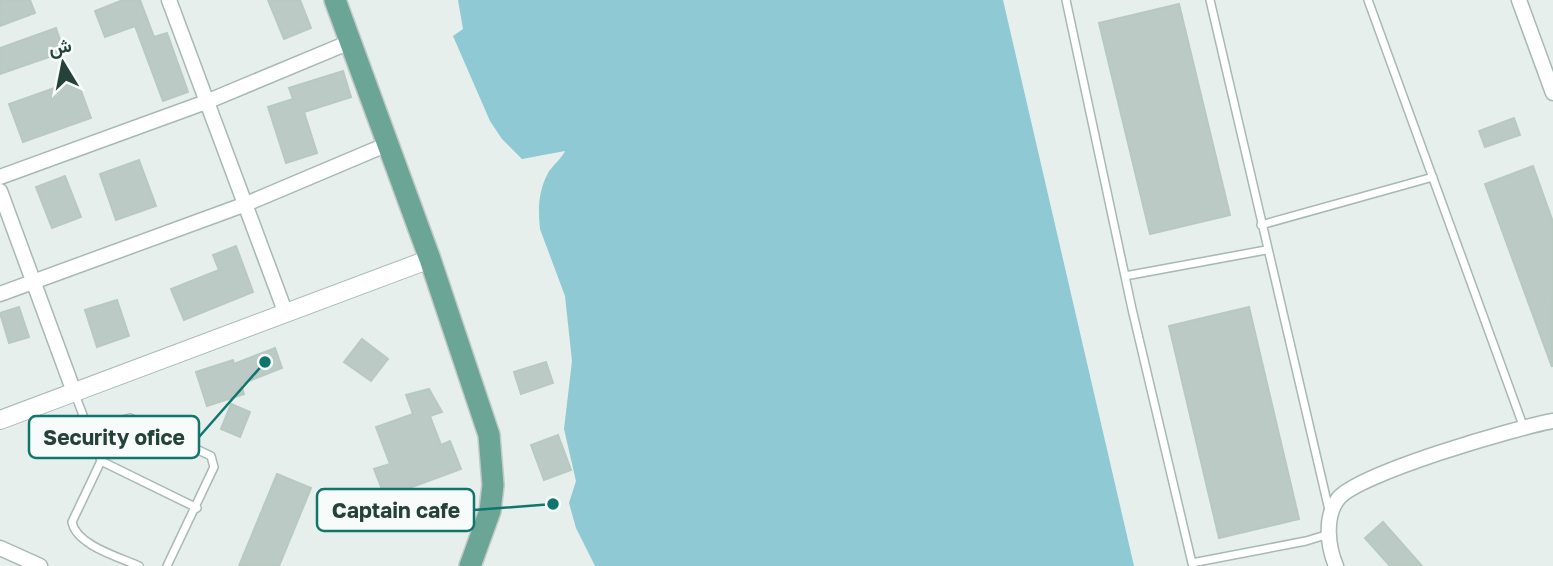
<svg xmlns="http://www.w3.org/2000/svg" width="1553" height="566" font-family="'Golos Text',Vazirmatn,sans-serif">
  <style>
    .water { fill: #8ec9d4 }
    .building { fill: #bbcac4; stroke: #b8c9c2; stroke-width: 2 }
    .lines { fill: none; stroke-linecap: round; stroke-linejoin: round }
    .service-casing { stroke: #a8b8b2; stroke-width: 10 }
    .minor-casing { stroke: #a8b8b2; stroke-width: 17 }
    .tertiary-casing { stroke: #a8b8b2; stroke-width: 20 }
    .primary-casing { stroke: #c2cac8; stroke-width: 24 }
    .service { stroke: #fff; stroke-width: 7 }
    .minor { stroke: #fff; stroke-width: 14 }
    .tertiary { stroke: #fff; stroke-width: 18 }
    .primary { stroke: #6aa596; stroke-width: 21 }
    .leader { fill: none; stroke: #0f766e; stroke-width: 2.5 }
    .callout-dot { fill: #0f766e; stroke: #f7fbf9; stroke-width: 2.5 }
    .callout { fill: #f7fbf9; stroke: #0f766e; stroke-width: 2.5 }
    .callout-label { font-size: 21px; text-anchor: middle; font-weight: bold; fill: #24423a }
  </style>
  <rect width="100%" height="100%" fill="#e6efeb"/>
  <path class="water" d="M458,0h545l131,566h-539l-19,-38 -7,-25 7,-22 -12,-52 8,-68 -7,-65 -25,-67c-2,-20 -2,-37 8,-56 5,-8 14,-15 17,-22l-43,8 -20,-20 -12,-18 -37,-85 10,-7z"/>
  <path class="building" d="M0,0h30l5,13 -35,13z
    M123,0h17l14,37 13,-4 21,59 -25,9 -28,-75 -30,11 -10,-26z
    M268,0h32l11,28 -27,11z
    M1179,4l51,211 -80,19 -51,-211z
    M56,28l8,24 -64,22v-26z
    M343,71l8,26 -47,15 13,41 -31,10 -18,-56 25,-8 -4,-11z
    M77,80l14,38 -68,24 -14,-38z
    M1514,118l6,17 -35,12 -6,-16z
    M139,160l17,46 -40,14 -16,-46z
    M1533,166l20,56 -1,145 -67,-183z
    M65,176l16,41 -29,11 -16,-41z
    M236,246l17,46 -69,28 -13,-31 48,-19 -6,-15z
    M117,300l12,36 -32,11 -12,-37z
    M19,307l10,30 -20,6 -9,-30z
    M1249,307l50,212 -80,19 -50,-212z
    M362,339l26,20 -17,22 -27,-19z
    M275,348l7,20 -41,16 3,10 -37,12 -11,-34 37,-12 1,4z
    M546,362l7,21 -32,11 -7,-22z
    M429,389l13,23 -12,4 11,29 9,-4 11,28 -76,28 -11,-28 16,-5 -14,-37 37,-13 -7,-19z
    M231,404l19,8 -10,25 -19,-8z
    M558,435l13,35 -27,10 -13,-35z
    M277,474l34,14 -32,78h-40z
    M1383,522l39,44h-32l-25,-28z"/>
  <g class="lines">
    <defs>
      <path id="service" d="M1066,0l66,309 60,254 114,-22 23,-7
        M1210,0l119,510
        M1368,0l156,428
        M1261,225l172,-48
        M1125,276l141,-26
        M74,392l27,69 96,47
        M88,428l42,-10 81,38 3,11 -47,99
        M101,461l-29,61c4,23 47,35 67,44"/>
      <path id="minor" d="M169,0l117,314
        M1519,0l34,93
        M0,177l206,-75 144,-60
        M0,191l74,201
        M0,294l246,-90 142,-60
        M0,548l40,18
        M1336,566c-8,-19 -12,-49 2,-67 18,-25 180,-72 215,-78"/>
      <path id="tertiary" d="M0,420l430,-161"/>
      <path id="primary" d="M335,0l95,259 59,176 4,50 -3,26 -20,55"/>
    </defs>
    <use href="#service" class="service-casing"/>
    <use href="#minor" class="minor-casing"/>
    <use href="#tertiary" class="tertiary-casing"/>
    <use href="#primary" class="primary-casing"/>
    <use href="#service" class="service"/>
    <use href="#minor" class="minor"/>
    <use href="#tertiary" class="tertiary"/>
    <use href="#primary" class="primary"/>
  </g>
  <path class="leader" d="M265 362L199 437M553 504L474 510"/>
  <g class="callout-dot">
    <circle cx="265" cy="362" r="7"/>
    <circle cx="553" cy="504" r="7"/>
  </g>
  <g class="callout">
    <rect x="29" y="416" width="170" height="42" rx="7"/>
    <rect x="317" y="489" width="157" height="42" rx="7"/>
  </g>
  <g class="callout-label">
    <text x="114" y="445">Security ofice</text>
    <text x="396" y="518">Captain cafe</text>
  </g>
  <g transform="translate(63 63) rotate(350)" stroke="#f7fbf9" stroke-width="5" paint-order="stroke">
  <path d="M0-5L12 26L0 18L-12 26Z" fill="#24423a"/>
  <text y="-10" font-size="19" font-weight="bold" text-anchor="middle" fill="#24423a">ش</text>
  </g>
</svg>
